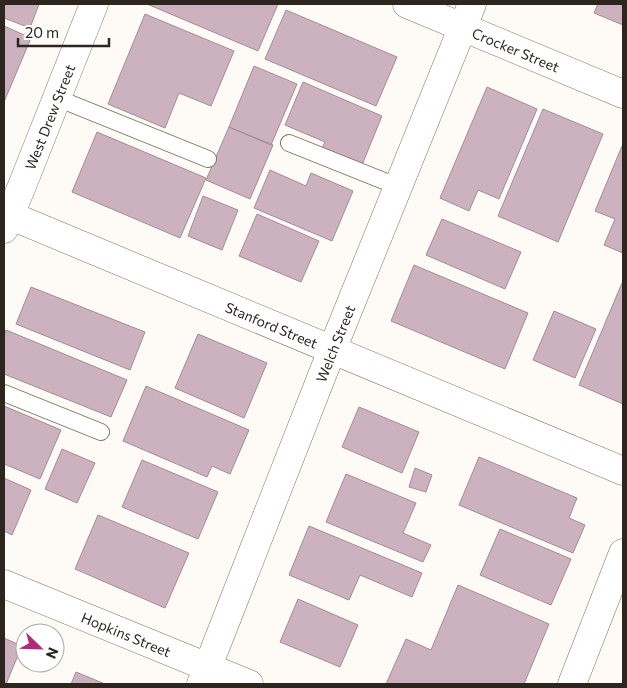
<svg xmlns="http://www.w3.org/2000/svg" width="627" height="688" font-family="Commissioner,sans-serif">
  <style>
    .building { fill: #ccb2bf; stroke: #a38b97 }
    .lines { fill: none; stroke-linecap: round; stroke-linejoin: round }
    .lane-casing { stroke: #81735f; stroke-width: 18 }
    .street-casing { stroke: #81735f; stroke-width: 29 }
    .lane { stroke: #fff; stroke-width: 16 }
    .street { stroke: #fff; stroke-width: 28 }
    .labels { text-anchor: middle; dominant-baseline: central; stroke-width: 5; stroke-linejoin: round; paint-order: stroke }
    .street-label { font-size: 14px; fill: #2c261e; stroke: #fff }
  </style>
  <rect width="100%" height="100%" fill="#fefbf6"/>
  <path class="building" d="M4,4h35l-9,24 -26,-10z
    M147,4h131l-20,47z
    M598,4h25v21l-29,-12z
    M286,10l111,47 -21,49 -111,-47z
    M145,14l89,37 -23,55 -32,-13 -14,35 -57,-24z
    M4,26l27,12 -27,64z
    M254,66l43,18 -26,61 -42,-18z
    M303,82l79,34 -20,49 -40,-17 3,-6 -40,-17z
    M487,87l50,22 -38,90 -21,-9 -9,21 -29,-13z
    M543,109l60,25 -45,108 -60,-26z
    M229,127l44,18 -23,54 -44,-19z
    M97,132l109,46 -26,60 -108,-46z
    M622,146l1,1v106l-19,-8 11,-26 -20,-8z
    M270,170l36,16 5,-13 42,18 -21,50 -78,-33z
    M203,196l35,14 -16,40 -34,-14z
    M257,214l62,27 -18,41 -62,-26z
    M442,219l79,33 -16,37 -79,-34z
    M414,265l114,48 -23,56 -114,-48z
    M622,283l1,1v120l-44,-19z
    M31,287l114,45 -15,38 -114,-46z
    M554,311l42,18 -21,49 -42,-18z
    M6,330l121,50 -16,37 -107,-43v-38z
    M198,334l69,29 -23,55 -69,-30z
    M146,386l103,44 -19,44 -18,-8 -5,11 -84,-36z
    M4,406l57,24 -21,49 -36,-15z
    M359,407l60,25 -17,41 -60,-26z
    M62,449l33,14 -18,40 -32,-14z
    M479,457l98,41 -8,20 16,7 -12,28 -114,-48z
    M142,460l76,32 -20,47 -76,-32z
    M415,468l17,7 -6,17 -17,-5z
    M346,474l70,29 -13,30 28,12 -8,17 -97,-40z
    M4,478l27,12 -19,45 -8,-4z
    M98,515l91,38 -24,55 -90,-39z
    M309,526l113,47 -10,24 -52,-22 -11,25 -60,-25z
    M500,529l71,30 -20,46 -71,-30z
    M458,585l91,39 -25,60h-138l20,-45 25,11z
    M298,599l60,26 -18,42 -60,-25z
    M4,638l18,8 -16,38h-2z
    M76,672l29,12h-34z"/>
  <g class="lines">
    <defs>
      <path id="lane" d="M57,98l151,61
        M289,143l110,44
        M4,393l97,39"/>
      <g id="street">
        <path id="s1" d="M407,4l216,90"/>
        <path id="s2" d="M4,213l619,258"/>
        <path id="s3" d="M4,229l18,-43 72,-182"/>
        <path id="s4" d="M4,584l245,100"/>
        <path id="s5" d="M201,684l131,-334 140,-346"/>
        <path d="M572,684l51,-131"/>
      </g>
    </defs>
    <use href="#lane" class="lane-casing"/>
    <use href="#street" class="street-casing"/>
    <use href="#lane" class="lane"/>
    <use href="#street" class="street"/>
  </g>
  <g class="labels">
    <g class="street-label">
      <text stroke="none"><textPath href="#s1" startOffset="118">Crocker Street</textPath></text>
      <text stroke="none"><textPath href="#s3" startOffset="121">West Drew Street</textPath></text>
      <text stroke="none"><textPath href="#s2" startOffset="290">Stanford Street</textPath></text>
      <text stroke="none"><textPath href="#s5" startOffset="366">Welch Street</textPath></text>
      <text stroke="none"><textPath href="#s4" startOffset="132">Hopkins Street</textPath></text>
    </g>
  </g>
  <rect width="627" height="688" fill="none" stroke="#2c261e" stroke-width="10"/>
  <g transform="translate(40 648) rotate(113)"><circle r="24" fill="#ffffff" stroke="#aba8a5"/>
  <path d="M0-4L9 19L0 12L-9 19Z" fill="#ae2d79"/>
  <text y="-8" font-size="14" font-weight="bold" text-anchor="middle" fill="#2c261e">N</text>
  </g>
  <path d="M18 38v8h91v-8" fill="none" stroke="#2c261e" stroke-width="2.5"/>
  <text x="25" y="38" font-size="15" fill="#2c261e" stroke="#ffffff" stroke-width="4" paint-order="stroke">20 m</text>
</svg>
